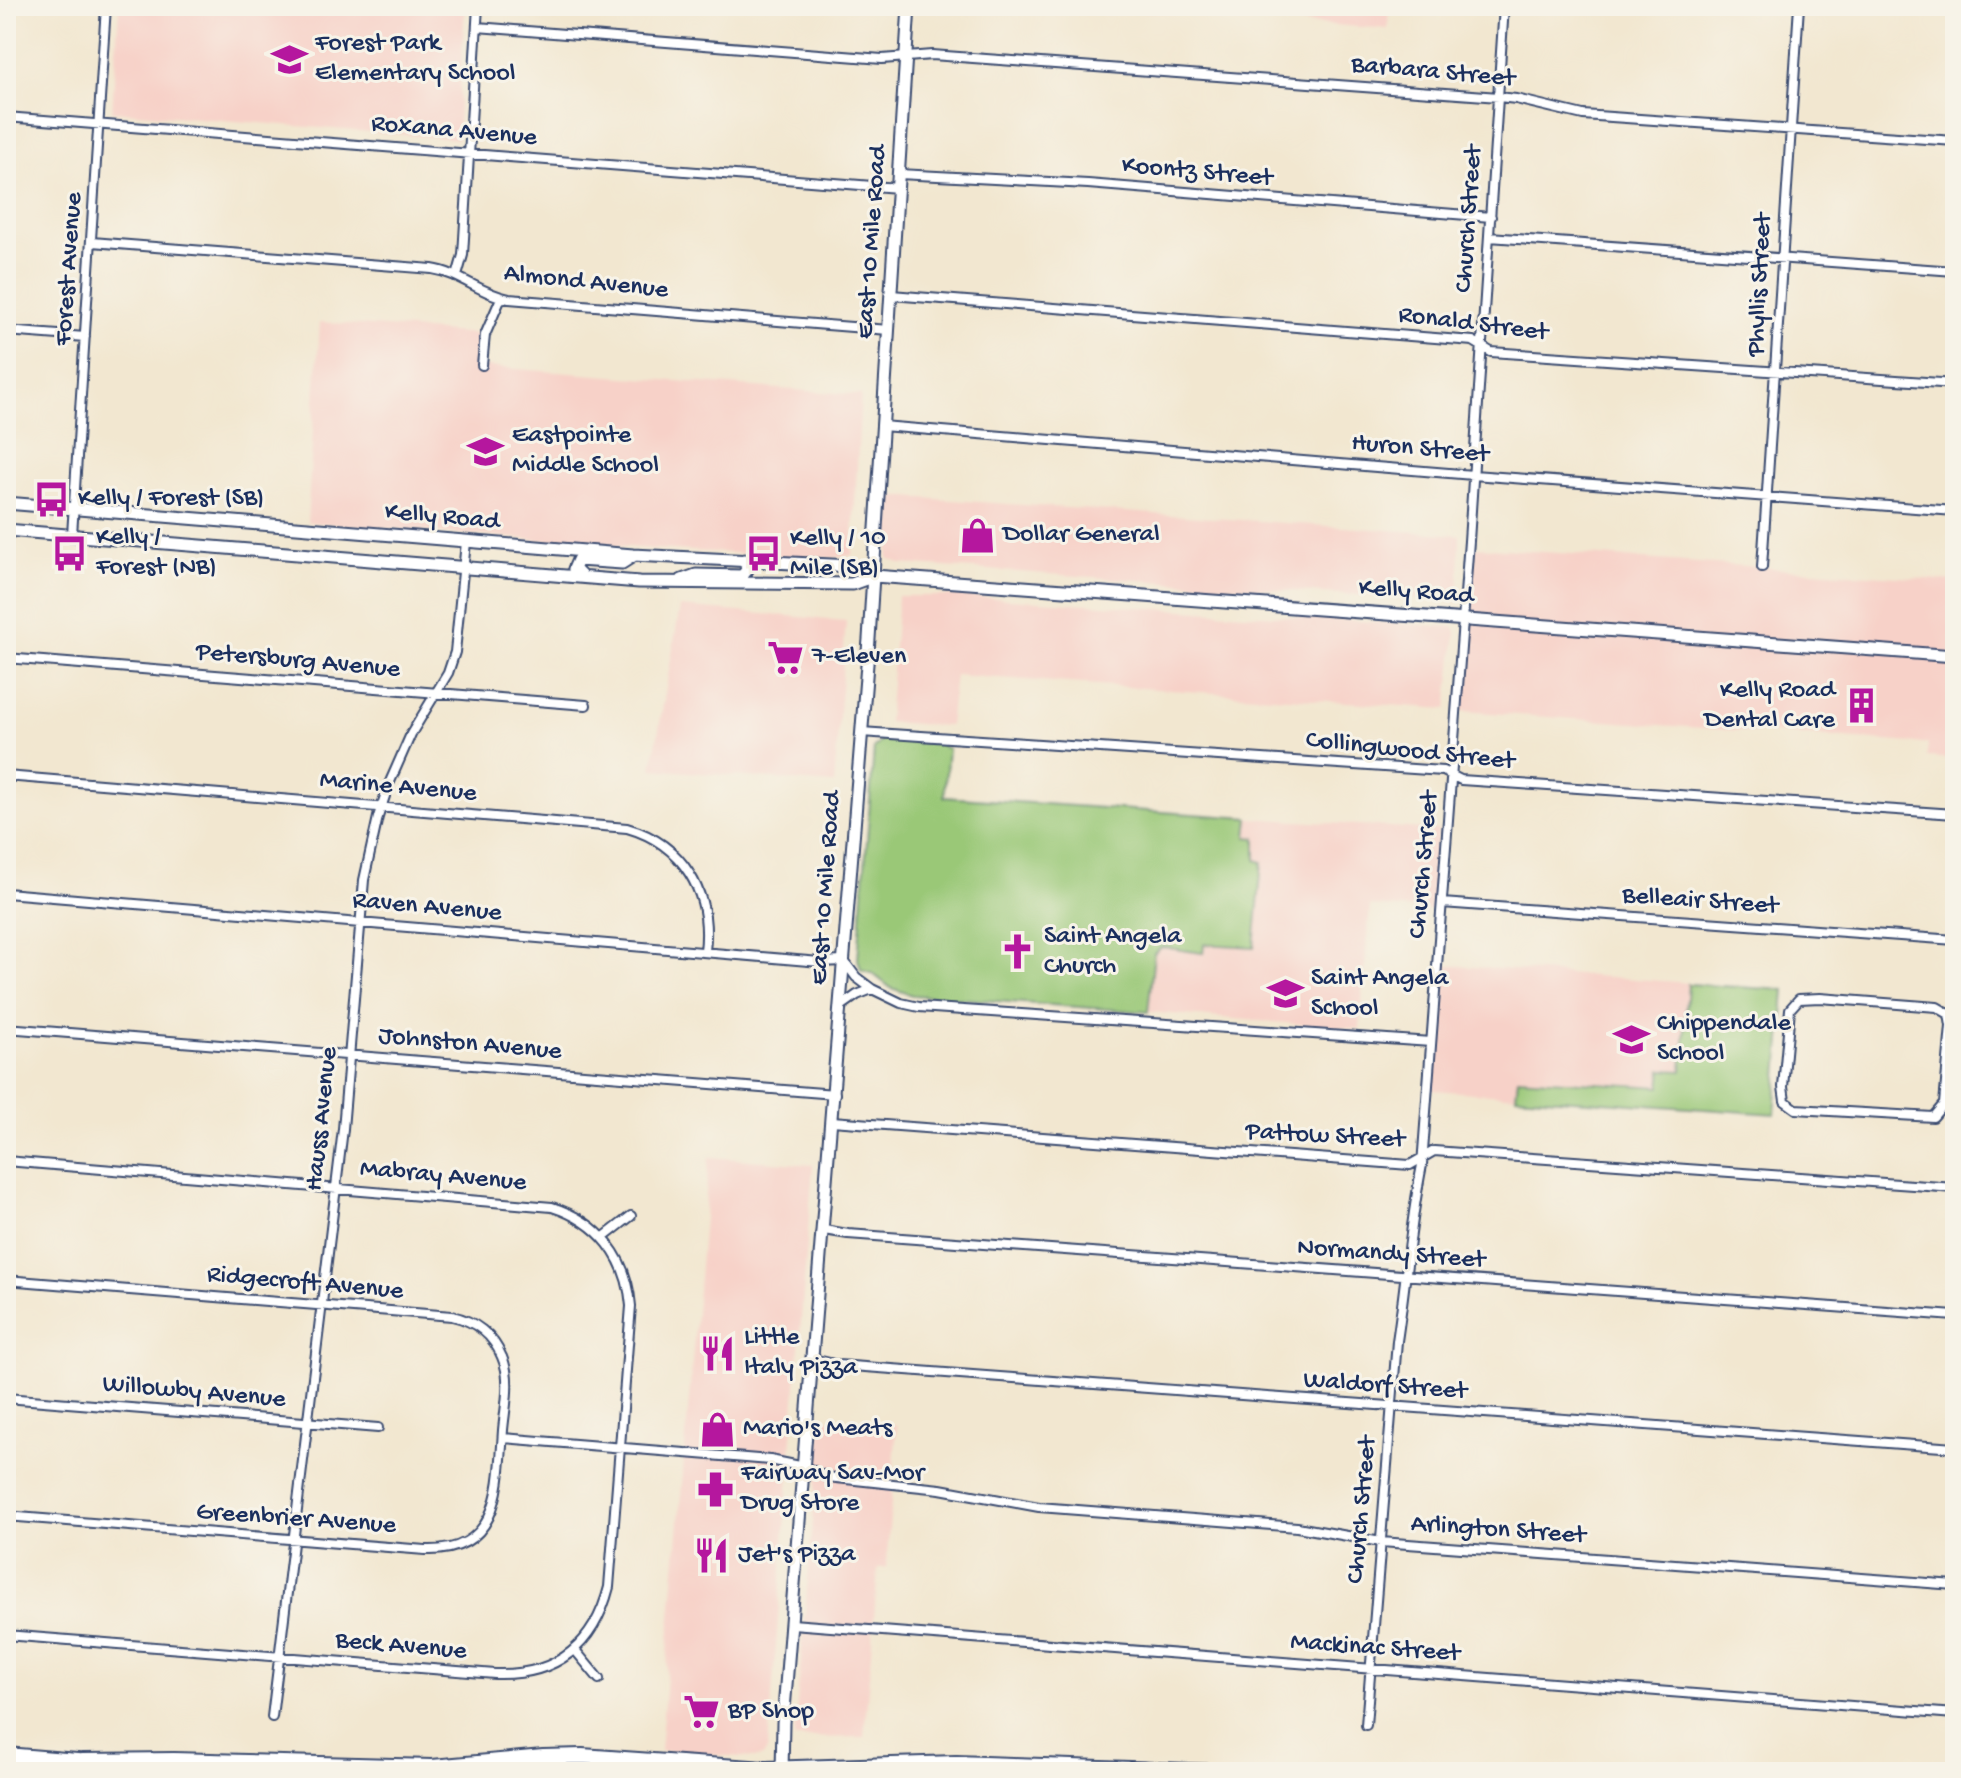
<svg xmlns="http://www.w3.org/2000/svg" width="1961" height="1778" font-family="'Gochi Hand',sans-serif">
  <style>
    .built { fill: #f7d1c8 }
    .green { fill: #9ac877; stroke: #5a7c6a; stroke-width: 2 }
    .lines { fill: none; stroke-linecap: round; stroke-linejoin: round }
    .street-casing { stroke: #3b4b6f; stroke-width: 12 }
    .secondary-casing { stroke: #3b4b6f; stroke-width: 15 }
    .highway-casing { stroke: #3b4b6f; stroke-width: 18 }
    .street { stroke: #fff; stroke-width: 8 }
    .secondary { stroke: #fff; stroke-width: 11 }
    .highway { stroke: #fff; stroke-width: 14 }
    .labels { text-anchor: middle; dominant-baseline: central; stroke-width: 6; stroke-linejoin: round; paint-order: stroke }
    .poi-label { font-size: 26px; fill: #1b2f5e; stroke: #f7f3e8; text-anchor: start }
    .street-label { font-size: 26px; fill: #1b2f5e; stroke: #f7f3e8 }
  </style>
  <rect width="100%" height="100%" fill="#f7f3e8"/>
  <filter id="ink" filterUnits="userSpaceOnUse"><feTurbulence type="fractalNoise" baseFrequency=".0125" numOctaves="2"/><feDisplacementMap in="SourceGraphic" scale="16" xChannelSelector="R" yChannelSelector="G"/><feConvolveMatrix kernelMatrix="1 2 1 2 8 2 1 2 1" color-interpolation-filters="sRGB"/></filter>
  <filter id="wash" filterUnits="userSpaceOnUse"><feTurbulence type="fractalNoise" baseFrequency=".006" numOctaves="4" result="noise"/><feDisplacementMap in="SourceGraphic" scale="32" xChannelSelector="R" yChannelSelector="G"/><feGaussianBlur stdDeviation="1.8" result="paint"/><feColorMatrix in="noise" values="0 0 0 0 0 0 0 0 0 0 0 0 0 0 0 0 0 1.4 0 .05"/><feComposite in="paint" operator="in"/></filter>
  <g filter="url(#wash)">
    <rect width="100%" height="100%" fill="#f2e7d0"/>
    <path class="built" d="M119,6h346l-8,133 -345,-28z
      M1073,6h316l-1,23z
      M320,322l157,12 -2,32 386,29 -9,160 -20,3 -178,-9 -347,-27z
      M892,496l568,39 -2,67 -557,-38 -13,-6z
      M1475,547l480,34v178l-28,-2 1,-13 -466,-33z
      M898,596h61l495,31 2,5 -9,77 -492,-34 -6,51 -61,-4z
      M680,607l166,14 -12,163 -182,-15z
      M1249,818l189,12 -6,80 -62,-4 -10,123 -211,-17 5,-59 8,-6 41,5 1,-8 52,-84 -9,-23z
      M1444,965l341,25 -10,124 -343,-24z
      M709,1157l104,8 -45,583 -5,9 -7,1 -96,-7z
      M822,1419l75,6 -11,143h-8l-14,169 -70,1z"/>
    <path class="green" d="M882,740l61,4v3l5,1 -4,49 305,21 -2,19 9,1v22l6,2 -8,85 -50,-3 -1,9 -42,-6 -7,6 -6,59 -236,-17 -21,-7 -18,-14 -12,-4 -3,-11 16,-211z
      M1688,984l97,6 -10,124 -259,-18 2,-18 142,9 2,-17 20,1z"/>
  </g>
  <g filter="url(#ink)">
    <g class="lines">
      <defs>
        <path id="street" d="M477,27l405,32 50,-4 567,42 17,2 67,16 372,26
          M6,117l892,71
          M899,174l189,10 403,33
          M1489,237l466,34
          M92,242l340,27c28,4 49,25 77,30l380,31
          M457,276l6,-21 15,-249
          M891,295l582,46 18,11 464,32
          M6,331l79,6
          M482,365l3,-30 16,-37
          M882,426l591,49 482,36
          M72,535l34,-529
          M1762,567l37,-561
          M6,658l580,47
          M861,732l582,39 18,9 494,34
          M6,776l621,52c56,16 85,65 78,123
          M6,893l814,69 24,-1 12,16 16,12 -15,6 -17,12
          M1442,903l513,37
          M872,989l29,14 18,4 512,35
          M1820,998l117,9 12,7 2,12 -7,78 -11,13 -137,-8 -11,-8 -2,-14 7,-78 9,-10z
          M6,1028l829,66
          M832,1121l578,44 24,-14 521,37
          M6,1161l546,46c47,15 75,50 79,99l-22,281c-15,59 -53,89 -114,87l-489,-39
          M824,1230l24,4 1107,82
          M604,1237l27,-21
          M6,1280l446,36c23,5 41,19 50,41 10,22 3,50 1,73 -4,56 -2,123 -78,120l-419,-34
          M813,1359l25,6 1117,83
          M6,1398l372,30
          M503,1438l267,22 35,7 22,10 113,12 99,18 258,20 84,15 574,43
          M792,1624l1163,90
          M575,1650l24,29
          M272,1717l71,-588 21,-249 14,-63 11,-33 22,-50 37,-61 7,-21 11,-110
          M1366,1725l31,-384c9,-59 13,-117 25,-176l47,-624 35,-535"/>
        <path id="secondary" d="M6,503l627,52 218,11 23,10 1081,80
          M6,530l633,52 213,2 22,-8
          M582,577l-8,-8 4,-9 44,3 11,-7
          M682,580l14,-5 46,1 5,-6 -2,-10
          M782,1772l1,-49 86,-1084 40,-633"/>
        <path id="highway" d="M6,1755l83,7
          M83,1761l91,-1 258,7 111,-10 39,-1 183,13 191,-6 261,9
          M186,1769l41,3"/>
      </defs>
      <use href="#street" class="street-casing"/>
      <use href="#secondary" class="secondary-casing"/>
      <use href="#highway" class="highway-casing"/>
      <use href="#street" class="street"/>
      <use href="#secondary" class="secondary"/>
      <use href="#highway" class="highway"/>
    </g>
  </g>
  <defs>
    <symbol id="school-bare" viewBox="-9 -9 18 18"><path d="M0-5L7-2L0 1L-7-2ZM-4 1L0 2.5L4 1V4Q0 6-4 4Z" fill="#b5179e" stroke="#f7f3e8" stroke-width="2.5" paint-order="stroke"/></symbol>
    <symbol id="bus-bare" viewBox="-9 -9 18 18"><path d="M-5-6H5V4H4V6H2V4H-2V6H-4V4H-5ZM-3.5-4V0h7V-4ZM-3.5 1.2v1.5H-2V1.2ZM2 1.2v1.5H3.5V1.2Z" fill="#b5179e" stroke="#f7f3e8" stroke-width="2.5" paint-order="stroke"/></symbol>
    <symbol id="shop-bare" viewBox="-9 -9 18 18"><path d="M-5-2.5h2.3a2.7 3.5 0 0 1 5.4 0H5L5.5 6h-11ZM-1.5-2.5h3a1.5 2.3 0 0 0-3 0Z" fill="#b5179e" stroke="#f7f3e8" stroke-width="2.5" paint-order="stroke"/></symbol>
    <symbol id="supermarket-bare" viewBox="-9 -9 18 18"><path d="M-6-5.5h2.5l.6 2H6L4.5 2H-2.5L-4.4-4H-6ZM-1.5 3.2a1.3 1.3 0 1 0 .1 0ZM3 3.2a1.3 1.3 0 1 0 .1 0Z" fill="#b5179e" stroke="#f7f3e8" stroke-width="2.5" paint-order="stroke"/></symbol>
    <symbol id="building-bare" viewBox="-9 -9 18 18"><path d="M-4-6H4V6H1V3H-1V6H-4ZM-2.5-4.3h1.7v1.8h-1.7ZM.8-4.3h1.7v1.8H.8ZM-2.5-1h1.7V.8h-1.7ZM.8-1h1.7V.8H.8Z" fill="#b5179e" stroke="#f7f3e8" stroke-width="2.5" paint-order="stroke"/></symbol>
    <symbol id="church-bare" viewBox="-9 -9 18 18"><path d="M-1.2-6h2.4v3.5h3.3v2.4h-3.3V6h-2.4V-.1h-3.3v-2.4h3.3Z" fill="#b5179e" stroke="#f7f3e8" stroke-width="2.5" paint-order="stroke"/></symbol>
    <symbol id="restaurant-bare" viewBox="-9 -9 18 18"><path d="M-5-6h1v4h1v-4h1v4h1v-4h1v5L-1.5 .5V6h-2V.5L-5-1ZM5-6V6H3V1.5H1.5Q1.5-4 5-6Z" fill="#b5179e" stroke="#f7f3e8" stroke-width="2.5" paint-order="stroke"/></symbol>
    <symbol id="pharmacy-bare" viewBox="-9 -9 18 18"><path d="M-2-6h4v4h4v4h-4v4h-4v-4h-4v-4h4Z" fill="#b5179e" stroke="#f7f3e8" stroke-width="2.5" paint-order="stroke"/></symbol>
  </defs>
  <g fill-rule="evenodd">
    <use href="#school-bare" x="264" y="34" width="51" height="51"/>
    <use href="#school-bare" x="460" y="426" width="51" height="51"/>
    <use href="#bus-bare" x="26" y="474" width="51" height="51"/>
    <use href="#shop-bare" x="952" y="510" width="51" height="51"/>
    <use href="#bus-bare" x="44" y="528" width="51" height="51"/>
    <use href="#bus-bare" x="738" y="528" width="51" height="51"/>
    <use href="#supermarket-bare" x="760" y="632" width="51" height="51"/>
    <use href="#building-bare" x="1836" y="680" width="51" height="51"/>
    <use href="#church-bare" x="992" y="926" width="51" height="51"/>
    <use href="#school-bare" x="1260" y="968" width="51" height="51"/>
    <use href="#school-bare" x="1606" y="1014" width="51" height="51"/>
    <use href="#restaurant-bare" x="692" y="1328" width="51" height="51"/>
    <use href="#shop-bare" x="692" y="1404" width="51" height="51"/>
    <use href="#pharmacy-bare" x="690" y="1464" width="51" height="51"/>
    <use href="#restaurant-bare" x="686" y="1530" width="51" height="51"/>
    <use href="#supermarket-bare" x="676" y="1686" width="51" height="51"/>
  </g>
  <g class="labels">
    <g class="poi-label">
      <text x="315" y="44">Forest Park<tspan x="315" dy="30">Elementary School</tspan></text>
      <text x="512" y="436">Eastpointe<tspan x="512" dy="30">Middle School</tspan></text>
      <text x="78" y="499">Kelly / Forest (SB)</text>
      <text x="1003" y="535">Dollar General</text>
      <text x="96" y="538">Kelly /<tspan x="96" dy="30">Forest (NB)</tspan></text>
      <text x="790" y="539">Kelly / 10<tspan x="790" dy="30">Mile (SB)</tspan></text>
      <text x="812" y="657">7-Eleven</text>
      <text x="1835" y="691" text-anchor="end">Kelly Road<tspan x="1835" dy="30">Dental Care</tspan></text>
      <text x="1044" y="937">Saint Angela<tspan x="1044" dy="30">Church</tspan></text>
      <text x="1311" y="979">Saint Angela<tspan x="1311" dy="30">School</tspan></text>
      <text x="1657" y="1024">Chippendale<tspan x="1657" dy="30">School</tspan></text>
      <text x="744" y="1338">Little<tspan x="744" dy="30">Italy Pizza</tspan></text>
      <text x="743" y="1429">Mario's Meats</text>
      <text x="741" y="1474">Fairway Sav-Mor<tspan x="741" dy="30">Drug Store</tspan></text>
      <text x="738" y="1555">Jet's Pizza</text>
      <text x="728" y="1712">BP Shop</text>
    </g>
    <g class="street-label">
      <text transform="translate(1433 73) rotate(5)">Barbara Street</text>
      <text transform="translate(454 132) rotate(5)">Roxana Avenue</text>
      <text transform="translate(1197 173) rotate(5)">Koontz Street</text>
      <text transform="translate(1470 219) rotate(-86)">Church Street</text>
      <text transform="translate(873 242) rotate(-86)">East 10 Mile Road</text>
      <text transform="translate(70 269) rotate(-86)">Forest Avenue</text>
      <text transform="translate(586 283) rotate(6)">Almond Avenue</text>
      <text transform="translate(1761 285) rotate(-87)">Phyllis Street</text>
      <text transform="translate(1473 325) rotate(7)">Ronald Street</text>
      <text transform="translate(1420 450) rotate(5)">Huron Street</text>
      <text transform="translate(442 518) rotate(5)">Kelly Road</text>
      <text transform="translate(1416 593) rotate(4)">Kelly Road</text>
      <text transform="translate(298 662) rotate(5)">Petersburg Avenue</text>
      <text transform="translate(1410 752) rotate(6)">Collingwood Street</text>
      <text transform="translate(398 788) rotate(5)">Marine Avenue</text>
      <text transform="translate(1425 865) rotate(-85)">Church Street</text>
      <text transform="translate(827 888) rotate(-86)">East 10 Mile Road</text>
      <text transform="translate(1700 902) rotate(4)">Belleair Street</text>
      <text transform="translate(427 908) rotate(5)">Raven Avenue</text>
      <text transform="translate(470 1045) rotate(5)">Johnston Avenue</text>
      <text transform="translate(323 1119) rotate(-84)">Hauss Avenue</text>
      <text transform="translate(1325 1137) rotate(3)">Pattow Street</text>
      <text transform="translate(443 1177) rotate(5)">Mabray Avenue</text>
      <text transform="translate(1391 1255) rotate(4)">Normandy Street</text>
      <text transform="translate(305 1284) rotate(5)">Ridgecroft Avenue</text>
      <text transform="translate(1385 1387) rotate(4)">Waldorf Street</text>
      <text transform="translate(194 1393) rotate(5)">Willowby Avenue</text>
      <text transform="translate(1363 1510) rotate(-85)">Church Street</text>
      <text transform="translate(296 1520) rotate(4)">Greenbrier Avenue</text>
      <text transform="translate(1498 1531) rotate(4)">Arlington Street</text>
      <text transform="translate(401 1647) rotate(5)">Beck Avenue</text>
      <text transform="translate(1375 1649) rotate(4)">Mackinac Street</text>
    </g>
  </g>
  <rect width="1961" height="1778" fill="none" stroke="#f7f3e8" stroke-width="32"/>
</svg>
